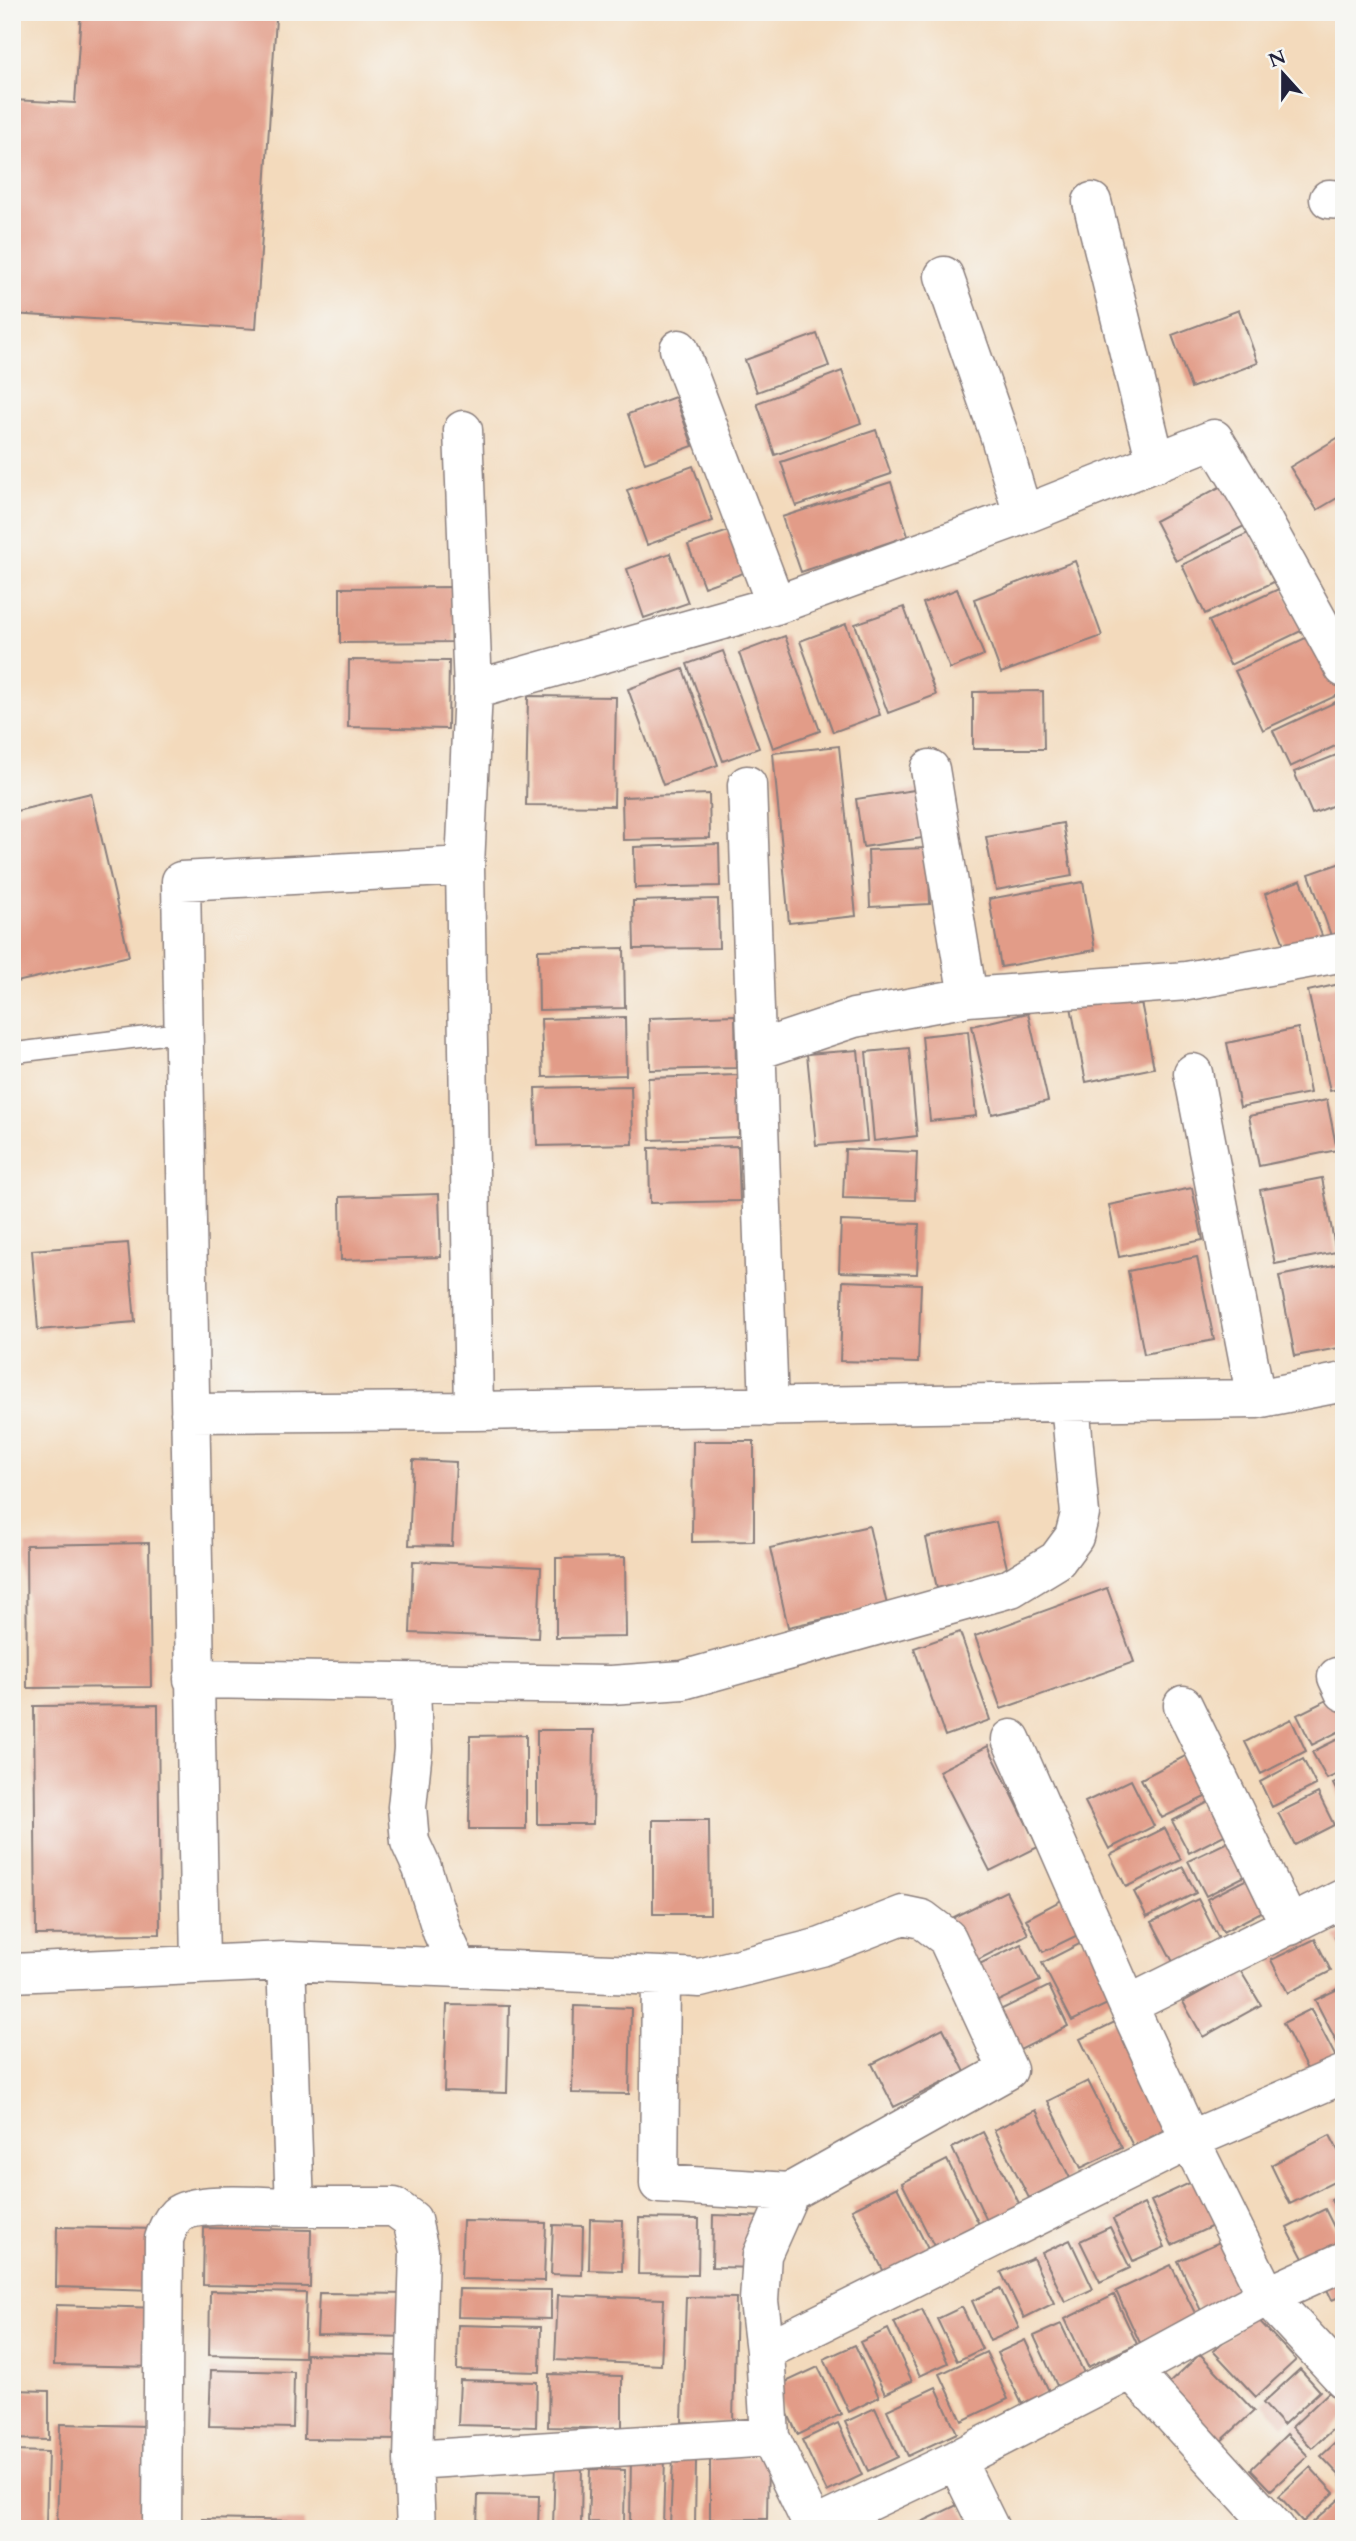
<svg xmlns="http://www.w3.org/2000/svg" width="1356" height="2541" font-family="Cardo,serif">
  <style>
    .building { fill: #e29c88 }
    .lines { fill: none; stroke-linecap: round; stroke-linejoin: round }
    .lane-casing { stroke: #8a7e7c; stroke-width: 22 }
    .street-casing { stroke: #8a7e7c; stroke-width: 41 }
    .lane { stroke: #fff; stroke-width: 19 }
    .street { stroke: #fff; stroke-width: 38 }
  </style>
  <rect width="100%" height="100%" fill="#f6f6f2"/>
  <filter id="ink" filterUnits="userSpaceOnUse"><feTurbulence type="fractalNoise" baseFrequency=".0143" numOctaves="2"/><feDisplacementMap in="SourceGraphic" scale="14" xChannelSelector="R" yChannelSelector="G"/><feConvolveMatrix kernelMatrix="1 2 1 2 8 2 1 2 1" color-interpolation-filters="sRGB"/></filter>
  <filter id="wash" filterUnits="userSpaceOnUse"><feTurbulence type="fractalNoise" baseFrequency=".00686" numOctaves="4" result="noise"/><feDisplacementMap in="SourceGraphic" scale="28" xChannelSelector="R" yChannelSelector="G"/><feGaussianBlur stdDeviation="1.57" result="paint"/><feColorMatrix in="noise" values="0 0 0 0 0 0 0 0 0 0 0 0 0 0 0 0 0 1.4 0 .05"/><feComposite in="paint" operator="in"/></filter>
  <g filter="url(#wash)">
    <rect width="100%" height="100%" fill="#f3dabc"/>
    <g id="blocks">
      <path class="building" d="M81,12h92l103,6 -20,311 -244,-15v-214l63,3z
        M1239,310l19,53 -67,25 -19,-53z
        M817,334l12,32 -72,26 -12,-32z
        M842,371l19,52 -86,32 -18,-52z
        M675,397l18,49 -48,17 -17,-49z
        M876,430l15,44 -95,32 -15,-44z
        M1344,434v60l-27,16 -27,-43z
        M693,466l20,55 -66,24 -20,-55z
        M891,482l17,54 -107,36 -19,-55z
        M1229,482l21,41 -74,38 -21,-40z
        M734,529l15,42 -45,16 -16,-42z
        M1250,532l24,50 -69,32 -23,-49z
        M670,553l18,50 -44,15 -17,-49z
        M1075,561l27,75 -101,37 -27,-74z
        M454,587v55l-114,1v-55z
        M1283,587l20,43 -73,35 -21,-44z
        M957,589l27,66 -34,14 -27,-66z
        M904,607l32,88 -48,18 -33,-89z
        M846,624l34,91 -47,17 -33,-91z
        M1314,634l28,59 -79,37 -28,-59z
        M785,636l35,95 -47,17 -34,-95z
        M723,651l36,97 -36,13 -36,-97z
        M349,660l100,1 -1,68 -100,-2z
        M683,669l35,96 -55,20 -35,-96z
        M1043,691l1,58h-71v-57z
        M528,696l88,1 -2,109 -88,-1z
        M1344,698v44l-54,25 -17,-36z
        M839,746l17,170 -67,7 -16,-170z
        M1344,752v49l-32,13 -18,-42z
        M921,789l8,48 -66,10 -7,-48z
        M91,793l38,163 -117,27v-171z
        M709,794l1,44 -87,2 -1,-43z
        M1063,823l9,53 -76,14 -10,-53z
        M719,844l1,42 -85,2 -1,-41z
        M928,848l2,56 -60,3 -2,-57z
        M1344,862v76l-11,3 -24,-67z
        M1301,880l23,61 -36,14 -23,-61z
        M1083,882l12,68 -94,17 -12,-68z
        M718,899l1,49 -85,1 -1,-48z
        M624,948l1,60 -86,2 -1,-60z
        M1344,983v104l-14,4 -22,-100z
        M1139,992l15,76 -68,14 -15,-75z
        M1028,1013l20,88 -56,13 -20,-88z
        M735,1015l1,53 -86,2 -1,-52z
        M625,1017l1,58 -83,2 -2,-58z
        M1298,1028l12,65 -70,14 -13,-64z
        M968,1031l8,85 -46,5 -8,-85z
        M909,1048l8,88 -43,5 -8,-89z
        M858,1050l9,91 -51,4 -9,-91z
        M738,1075l1,62 -89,3 -2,-62z
        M631,1086l2,58 -96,2 -2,-58z
        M1327,1100l10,50 -78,16 -10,-50z
        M1344,1113v31h-1l-6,-30z
        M738,1146l2,55 -90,2 -1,-55z
        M845,1149l72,3 -2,48 -72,-2z
        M1322,1178l14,74 -61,12 -15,-74z
        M1192,1188l11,52 -84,17 -10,-52z
        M439,1194l2,63 -100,3 -1,-63z
        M841,1221l78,3 -2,50 -78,-2z
        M128,1243l7,79 -97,8 -6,-80z
        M1197,1257l17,83 -70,14 -16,-83z
        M1344,1263v84l-49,9 -16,-80z
        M843,1281l78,3 -3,79 -78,-2z
        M693,1441h61v100l-62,1z
        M413,1460l43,2 -4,84 -43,-1z
        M996,1522l12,50 -71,16 -11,-50z
        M869,1526l18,79 -99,22 -18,-79z
        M149,1543l2,144 -124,1 -1,-143z
        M625,1557l1,80 -70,1v-80z
        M413,1561l128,6 -3,71 -128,-5z
        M1107,1588l27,74 -133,47 -26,-73z
        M960,1632l30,88 -45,16 -31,-88z
        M1335,1696l9,18v15l-32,16 -15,-30z
        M158,1705l2,229 -124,1 -2,-229z
        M1291,1719l15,32 -45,23 -16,-32z
        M537,1730h57l-1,94h-56z
        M526,1735v94h-57l1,-93z
        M1344,1736v35l-17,8 -15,-27z
        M988,1746l50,101 -48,24 -51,-100z
        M1189,1754l20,41 -47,23 -21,-39z
        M1303,1759l13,26 -44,22 -12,-25z
        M1344,1779v26l-11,-21z
        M1131,1780l23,46 -45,23 -24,-47z
        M1318,1793l16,32 -39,20 -17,-32z
        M1222,1795l16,33 -49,25 -17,-32z
        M653,1820h56l1,94h-57z
        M1165,1828l16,32 -55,27 -16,-32z
        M1234,1839l17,34 -45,23 -18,-35z
        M1183,1867l13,26 -49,24 -13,-25z
        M1251,1877l16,32 -44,23 -16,-33z
        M1006,1891l22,43 -58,30 -22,-44z
        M1069,1896l17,35 -43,21 -17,-33z
        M1198,1899l21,40 -46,23 -21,-40z
        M1344,1932v22l-9,-17z
        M1089,1939l29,60 -46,22 -30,-58z
        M1315,1939l16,32 -43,22 -17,-33z
        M1021,1944l19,37 -52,25 -19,-37z
        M1240,1970l21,35 -58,32 -20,-35z
        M1049,1986l19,40 -56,28 -20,-40z
        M1344,1986v70l-29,-56z
        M447,2005l62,1 -2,87 -63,-2z
        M574,2006l57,2 -2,86 -57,-1z
        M1311,2009l30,58 -28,14 -30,-58z
        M1125,2017l53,107 -45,22 -53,-107z
        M943,2028l22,44 -71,35 -22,-43z
        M1088,2081l34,67 -41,20 -33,-67z
        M1036,2110l34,68 -41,20 -35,-68z
        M983,2132l38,75 -33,16 -36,-75z
        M1330,2135l14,27v15l-54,27 -19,-39z
        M947,2160l35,70 -45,22 -35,-69z
        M1196,2180l21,44 -45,21 -21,-44z
        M897,2187l34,68 -44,23 -35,-69z
        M1344,2194v31l-13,-25z
        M1144,2204l21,43 -32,14 -20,-42z
        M1325,2209l19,38 -37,19 -20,-38z
        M713,2215l55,2 -2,51 -54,-1z
        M639,2218l60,1 -1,56 -60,-1z
        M590,2219l33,1 -1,51 -33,-1z
        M463,2221l83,2 -2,58 -83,-2z
        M553,2225l30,1 -1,49 -31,-1z
        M57,2227l100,2 -1,61 -100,-3z
        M1110,2227l20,41 -30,14 -20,-41z
        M204,2228l107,2 -1,57 -107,-2z
        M1226,2239l24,51 -48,23 -24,-52z
        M1070,2240l23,49 -28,13 -23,-49z
        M1033,2258l21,45 -30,15 -23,-46z
        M1344,2263v32l-12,5 -12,-25z
        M1171,2265l26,52 -57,26 -24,-52z
        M1000,2288l19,40 -29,13 -18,-40z
        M459,2289l92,1v29l-93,-2z
        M210,2291l96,2 -2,64 -95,-2z
        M319,2293l95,1 -2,43 -95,-2z
        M558,2295l106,4 -3,66 -106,-5z
        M1114,2295l23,49 -49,23 -23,-48z
        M686,2297l50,1 -3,125 -51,-1z
        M56,2305l105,3 -1,59 -106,-2z
        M962,2307l20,42 -25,12 -20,-42z
        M922,2309l26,54 -28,13 -26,-54z
        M1253,2314l43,46 -40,37 -43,-46z
        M1061,2324l24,51 -27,13 -24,-52z
        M458,2325l83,2 -1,45 -83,-2z
        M888,2329l24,52 -27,13 -25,-52z
        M1025,2340l24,51 -27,13 -25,-51z
        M855,2345l24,52 -30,15 -25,-53z
        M986,2352l22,47 -46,22 -22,-47z
        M306,2354l101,2 -2,84 -101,-1z
        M1200,2354l54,57 -35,32 -53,-57z
        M818,2367l23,47 -43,21 -23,-48z
        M1300,2369l20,22 -37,34 -20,-22z
        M211,2370l83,2 -1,56 -84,-2z
        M549,2374l73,2v53l-74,-2z
        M460,2380l77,2 -1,45 -78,-2z
        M936,2387l21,46 -49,23 -21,-46z
        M12,2390l37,1v49l-37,-1z
        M1329,2392l15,15v12l-32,29 -20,-21z
        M875,2408l23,49 -30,14 -23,-49z
        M838,2423l24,52 -35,17 -25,-52z
        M60,2424l88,2 -3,103 -88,-2z
        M1287,2434l21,22 -37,34 -20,-21z
        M1344,2435v41l-2,2 -21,-22z
        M12,2451l36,1 -2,73 -34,-1z
        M631,2456l34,1 -2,69 -33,-1z
        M710,2457h58l-1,62h-57z
        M673,2459l23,1 -1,65h-25z
        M555,2463h27l-1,64 -28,-1z
        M1310,2467l24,26 -31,29 -24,-26z
        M590,2469l35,1 -1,53 -36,-1z
        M478,2495l61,1 -1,32 -61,-1z
        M1344,2495v34h-31l-3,-4z
        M959,2504l12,25h-57l-1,-3z
        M203,2519l101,2v8h-102z"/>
    </g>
  </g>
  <g filter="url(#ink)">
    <use href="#blocks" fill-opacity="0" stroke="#8a7e7c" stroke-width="2"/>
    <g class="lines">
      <defs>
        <path id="lane" d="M12,1053l172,-21"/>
        <path id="street" d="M1329,199l15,1
          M1092,202l64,261
          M679,349l97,256
          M463,430l10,260 -8,176 9,545
          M1023,515l191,-76 45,75 85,154
          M473,690l303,-85 247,-90 -24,-81 -55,-158
          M930,769l38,228
          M747,785l22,622
          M758,1050l96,-32 114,-21 219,-16 157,-29
          M1193,1073l63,326
          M190,1413l284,-2 782,-12 88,-17
          M1337,1677l7,15
          M193,1679l418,6 72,-5 328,-92 46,-28 17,-23 6,-23 -10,-112
          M411,1683l2,66 -6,58 3,35 12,26 20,64 17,36
          M1183,1705l107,221
          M1011,1739l117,266 62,135 77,156 77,83
          M286,1961l9,246h99l18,13 7,31 -6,209 3,69
          M200,1964l-19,-1083 284,-15
          M12,1973l274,-12 375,15 39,2 121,-31 82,-32 19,4 25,19 61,132 -218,122 -131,-8 2,-208
          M1128,2005l216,-107
          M790,2192l-28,63 -3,46 6,50 5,86 44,92
          M765,2351l425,-211 154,-66
          M1131,2370l136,-74 77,-35
          M413,2460l357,-23
          M956,2460l34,69
          M814,2527l142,-67 175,-90 145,159
          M162,2529l2,-290c3,-9 6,-17 13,-24 17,-15 92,-8 118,-8"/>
      </defs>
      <use href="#lane" class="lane-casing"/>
      <use href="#street" class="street-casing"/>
      <use href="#lane" class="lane"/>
      <use href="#street" class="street"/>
    </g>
  </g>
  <rect width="1356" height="2541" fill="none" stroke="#f6f6f2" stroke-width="42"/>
  <g transform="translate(1283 74) rotate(339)" stroke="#f6f6f2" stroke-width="5" paint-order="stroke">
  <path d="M0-5L12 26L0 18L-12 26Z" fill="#22223b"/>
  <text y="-10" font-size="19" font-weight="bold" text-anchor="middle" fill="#22223b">N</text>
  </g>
</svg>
